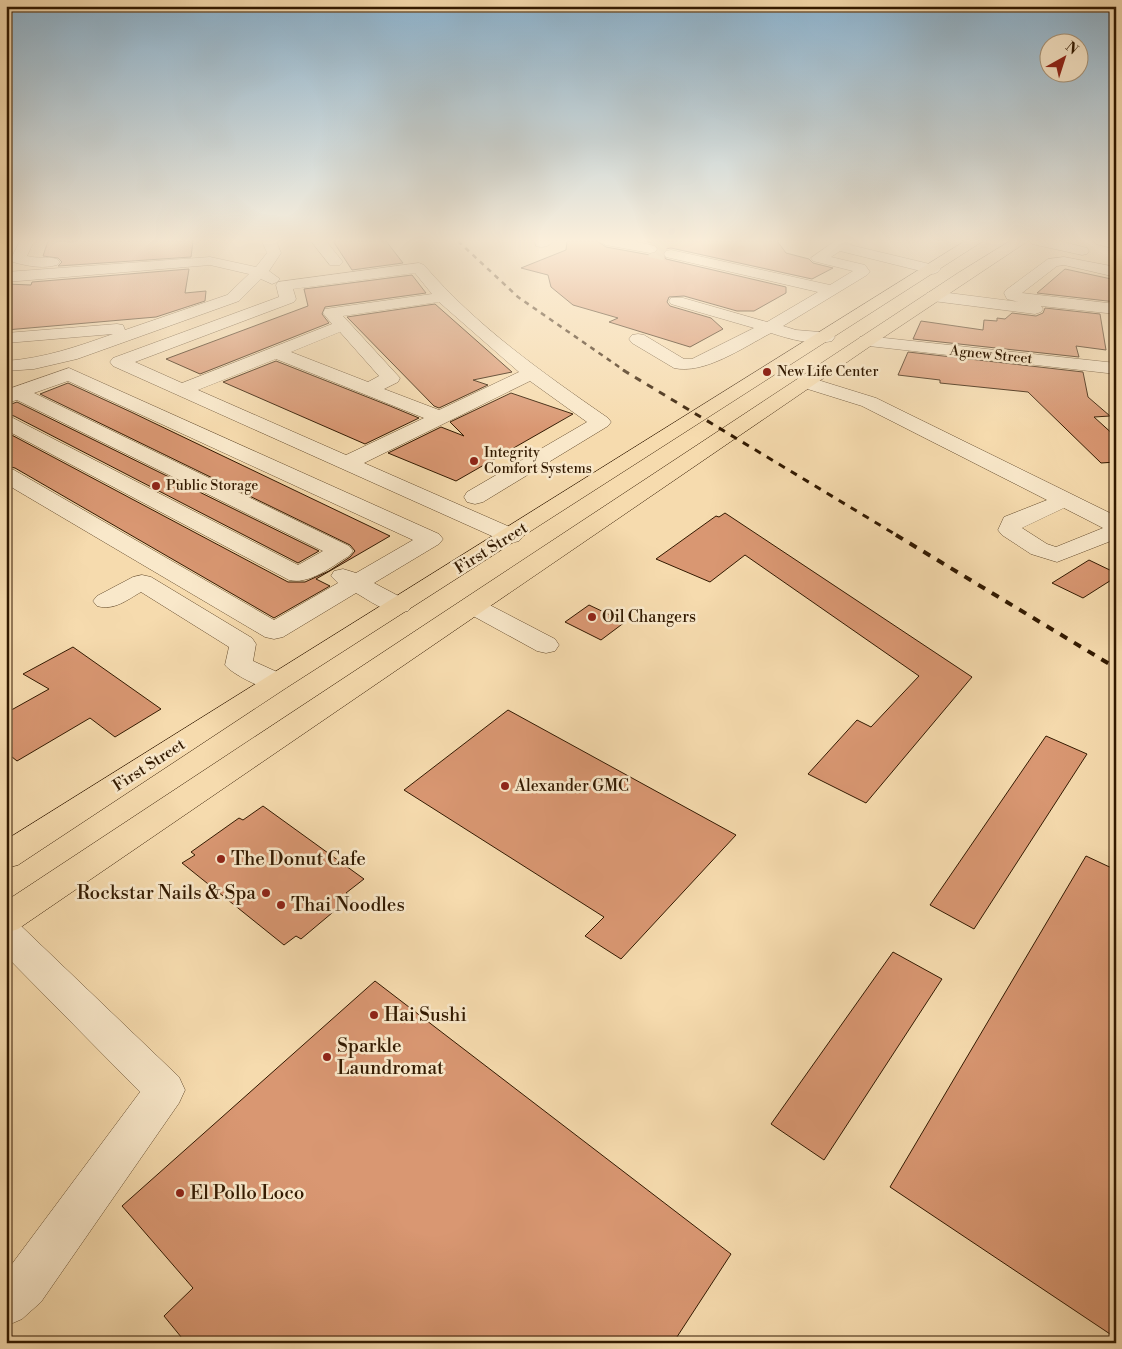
<svg xmlns="http://www.w3.org/2000/svg" width="1122" height="1349" font-family="'Libre Bodoni',serif">
  <style>
    .building { fill: #d99772; stroke: #321900 }
    .lines { fill: none; stroke-linecap: round; stroke-linejoin: round }
    .minor-tunnel { stroke: #cfb48b; stroke-width: 16; stroke-dasharray: 16 8; stroke-linecap: butt }
    .minor-casing { stroke: #634a2c; stroke-width: 1 }
    .major-casing { stroke: #321900; stroke-width: 1 }
    .minor { fill: #f9e8ca; fill-rule: evenodd }
    .major { fill: #f6dbae; fill-rule: evenodd }
    .rail-far2 { stroke: #321900; stroke-width: 2.5; stroke-dasharray: 5 5; stroke-linecap: butt }
    .rail-far1 { stroke: #321900; stroke-width: 3; stroke-dasharray: 7 7; stroke-linecap: butt }
    .rail { stroke: #321900; stroke-width: 4; stroke-dasharray: 8 8; stroke-linecap: butt }
    .poi-dot { fill: #8f2418; stroke: #f9e8ca; stroke-width: 2 }
    .labels { text-anchor: middle; dominant-baseline: central; stroke-width: 5; stroke-linejoin: round; paint-order: stroke }
    .far-street-label { font-size: 14px; fill: #321900; stroke: #f9e8ca }
    .far-poi-label { font-size: 14px; fill: #321900; stroke: #f9e8ca; text-anchor: start }
    .street-label { font-size: 16px; fill: #321900; stroke: #f9e8ca }
    .poi-label { font-size: 16px; fill: #321900; stroke: #f9e8ca; text-anchor: start }
    .near-poi-label { font-size: 19px; fill: #321900; stroke: #f9e8ca; text-anchor: start }
  </style>
  <rect width="100%" height="100%" fill="#f6dbae"/>
  <filter id="stains"><feTurbulence type="fractalNoise" baseFrequency=".004" numOctaves="4"/><feColorMatrix values="0 0 0 0 .2 0 0 0 0 .09 0 0 0 0 .02 0 0 0 .5 -.17"/></filter>
  <radialGradient id="worn" r=".72"><stop offset=".6" stop-color="#630" stop-opacity="0"/><stop offset="1" stop-color="#630" stop-opacity=".3"/></radialGradient>
  <path class="building" d="M48,241h145l-2,16 -133,9 4,-4 -4,-4 -15,-2z
    M333,241h53l17,22 -51,7z
    M567,241h30l9,6 44,8 7,-2 2,-5 -4,-4 -11,-3h133l9,12 23,6 4,4 20,5 -21,11 -141,-31 -5,1 -4,4 4,6 120,28v6l-32,18h-17l-53,-15 -15,1 -2,5 3,4 41,12 12,11 -33,18 -81,-25 9,-4 -45,-13 -22,-18 -3,-12 -27,-7 45,-18z
    M189,269l-4,24 21,-2 -1,10 -49,16 -150,13v-46l25,1 1,-3z
    M1065,269l51,11v22l-79,-9z
    M412,275l14,18 -101,14 -3,7 7,9 -129,51 -34,-15 142,-53 -4,-17z
    M435,304l77,68 -39,8 15,5 -49,23 -5,-2 -87,-89z
    M1045,308l55,6 6,36 -30,-4 3,11 -166,-18 8,-18 62,9 1,-10 13,1v-3l8,1 7,-6 24,3 7,-3z
    M908,352l175,20 5,25 22,19 -16,1 22,20v25l-15,1 -73,-71 -88,-9v-3l-42,-5z
    M276,361l114,45 29,12 -54,26 -142,-62z
    M68,383l63,29 259,124 -74,43 14,7 -56,32 -259,-150 -9,-2v-34l282,150h17l24,-11 21,-14 5,-6 -5,-6 -310,-151z
    M511,393l62,21 -117,67 -68,-28 53,-26 23,9 -14,-14z
    M17,402l302,149 -21,12 -284,-147 -8,-2v-8z
    M725,513l247,164 -106,126 -58,-29 49,-54 14,7 48,-51 -174,-121 -35,27 -54,-23 60,-43 3,1z
    M1089,560l27,13v4l-33,21 -31,-15z
    M589,605l36,17 -24,18 -36,-18z
    M73,647l88,62 -46,28 -25,-19 -73,43 -11,-9v-39l43,-24 -26,-15z
    M508,710l228,125 -115,124 -36,-23 19,-19 -200,-127z
    M1046,736l41,18 -113,175 -44,-24z
    M263,806l101,73 -18,14 5,4 -50,42 -5,-3 -12,9 -102,-82 13,-8 -4,-3 48,-34 4,2z
    M1086,856l30,14v468l-226,-151z
    M893,952l49,27 -118,181 -53,-36z
    M375,981l356,273 -58,89h-487l-22,-27 29,-28 -71,-82z"/>
  <g class="lines">
    <path class="minor-tunnel" d="M650,249l21,5"/>
    <defs>
      <path id="minor" d="M20,241h14l-7,15c10,3 20,0 30,3l3,3 -3,3c-15,4 -29,1 -44,-3l-2,-3z
        M262,241h14l5,12 -12,18 11,8 -3,3 -5,2 -11,-5 -22,22 -162,58 -43,10 -28,2v-10c39,-3 70,-14 107,-27l-107,9v-10l111,-9 6,1 2,5 102,-35 22,-21 -39,-9 -204,17v-10l204,-15 46,10 11,-14z
        M311,241h15l17,21 -3,3h-10z
        M535,241h18c-4,6 -11,7 -17,5z
        M599,241h34l22,5 2,3 -2,3 -5,1 -44,-8z
        M835,241h18l-3,4 88,21 3,3 -3,3 -5,2 -93,-23 -9,6 34,8 5,7 -3,3 -84,51 13,4 36,3 3,4 -3,4c-20,5 -42,-2 -61,-8 -27,14 -67,42 -97,35l-42,-25 -3,-4 3,-4 6,-1 6,1 40,24h8l62,-31 -83,-24 -2,-3 2,-3h12l84,24 51,-30 -152,-35 -2,-3 2,-3 5,-1 159,35 23,-14 -40,-10 -2,-3z
        M1030,241h29l28,7 2,3 -2,3 -5,1 -50,-11z
        M1094,241h22v8l-20,-5z
        M1064,257l52,10v10l-52,-12 -7,1 -35,27 94,11v10l-75,-8 2,3 -2,3 -6,2 -102,-13 -6,-2 -2,-3 2,-3 6,-2 86,11 -12,-3 -3,-6 2,-3 42,-31z
        M419,263l5,2c52,61 119,108 184,153l3,4 -3,4 -125,76 -8,2 -8,-2 -3,-5 3,-5 120,-70 -57,-41 -166,82 155,68 4,5 -4,5 -8,2 -8,-2 -390,-175 -3,-4 3,-4 166,-61 -3,-12 2,-3zM415,273l17,21 -107,15 -2,4 9,11 -150,59 -47,-21 159,-60 2,-3 -3,-10zM439,302l80,70 -80,38 -55,-21 14,-7 2,-4 -57,-62zM340,332l39,44 -11,6 -77,-30zM276,359l148,59 -78,37 -148,-65z
        M866,336l250,27v11l-256,-29 -3,-4 3,-4z
        M69,368l370,166 4,5 -4,5 -65,39 34,18 4,5 -4,5c-19,5 -36,-9 -52,-18l-73,44 -9,2 -9,-2 -259,-153v-15l8,1 260,150 64,-37 -7,-7 3,-5 9,-2 13,4 57,-33 -345,-159 -34,12 315,153 4,5 -4,5c-17,10 -39,29 -60,24l-283,-150v-14l7,2 285,147 25,-14 -306,-151 -11,3v-13z
        M805,376l71,22 240,118v23l-59,23 -26,-8 -29,-19 -4,-5 6,-13 43,-17 -185,-94 -64,-20 -2,-4 2,-4zM1064,508l39,20 -47,19 -9,-3 -25,-16z
        M142,575l9,2 101,61 4,6 -3,17 33,15 4,6 -4,6c-4,1 -8,3 -12,2 -12,-1 -42,-16 -49,-25l4,-18 -88,-55c-14,8 -27,19 -44,14l-4,-5 4,-5 36,-19z
        M473,598l9,3 73,38 4,6 -4,6 -9,2 -9,-2 -73,-40 -4,-5 4,-5z
        M6,919l12,4 161,154 6,13 -6,13 -138,199 -19,17 -16,7v-54l134,-180 -134,-136z"/>
      <path id="major" d="M965,241h18l-697,447 -268,177 -12,3v-28z
        M1010,241h18l-156,104 -854,584 -12,4v-32l952,-628z"/>
    </defs>
    <use href="#minor" class="minor-casing"/>
    <use href="#major" class="major-casing"/>
    <use href="#minor" class="minor"/>
    <use href="#major" class="major"/>
    <path class="rail-far2" d="M458,241l60,56 107,74"/>
    <path class="rail-far1" d="M623,370l275,166"/>
    <path class="rail" d="M896,535l220,133"/>
  </g>
  <linearGradient id="sky" x2="0" y2="1"><stop stop-color="#8cb6d4"/><stop offset="0.56" stop-color="#fbefdb"/><stop offset="1" stop-color="#fbefdb" stop-opacity="0"/></linearGradient>
  <rect width="1122" height="430" fill="url(#sky)"/>
  <g class="poi-dot">
    <circle cx="767" cy="372" r="5"/>
    <circle cx="474" cy="461" r="5"/>
    <circle cx="156" cy="486" r="5"/>
    <circle cx="592" cy="617" r="5"/>
    <circle cx="505" cy="786" r="5"/>
    <circle cx="221" cy="859" r="5"/>
    <circle cx="266" cy="893" r="5"/>
    <circle cx="281" cy="905" r="5"/>
    <circle cx="374" cy="1015" r="5"/>
    <circle cx="327" cy="1057" r="5"/>
    <circle cx="180" cy="1193" r="5"/>
  </g>
  <g class="labels">
    <g class="far-street-label">
      <text transform="translate(991 355) rotate(6)">Agnew Street</text>
    </g>
    <g class="far-poi-label">
      <text x="777" y="372">New Life Center</text>
      <text x="484" y="453">Integrity<tspan x="484" dy="16">Comfort Systems</tspan></text>
      <text x="166" y="486">Public Storage</text>
    </g>
    <g class="street-label">
      <text transform="translate(491 548) rotate(-32)">First Street</text>
      <text transform="translate(149 765) rotate(-33)">First Street</text>
    </g>
    <g class="poi-label">
      <text x="602" y="617">Oil Changers</text>
      <text x="515" y="786">Alexander GMC</text>
    </g>
    <g class="near-poi-label">
      <text x="231" y="859">The Donut Cafe</text>
      <text x="256" y="893" text-anchor="end">Rockstar Nails &amp; Spa</text>
      <text x="291" y="905">Thai Noodles</text>
      <text x="384" y="1015">Hai Sushi</text>
      <text x="337" y="1046">Sparkle<tspan x="337" dy="22">Laundromat</tspan></text>
      <text x="190" y="1193">El Pollo Loco</text>
    </g>
  </g>
  <rect width="1122" height="1349" fill="none" stroke="#f6dbae" stroke-width="25"/>
  <rect x="8" y="8" width="1107" height="1334" fill="none" stroke="#321900" stroke-width="2.5"/>
  <rect x="12" y="12" width="1097" height="1324" fill="none" stroke="#321900"/>
  <g transform="translate(1064 58) rotate(39)"><circle r="24" fill="#f9e8ca" stroke="#a99579"/>
  <path d="M0-4L9 19L0 12L-9 19Z" fill="#8f2418"/>
  <text y="-8" font-size="14" font-weight="bold" text-anchor="middle" fill="#321900">N</text>
  </g>
  <rect width="100%" height="100%" filter="url(#stains)"/>
  <rect width="100%" height="100%" fill="url(#worn)"/>
</svg>
